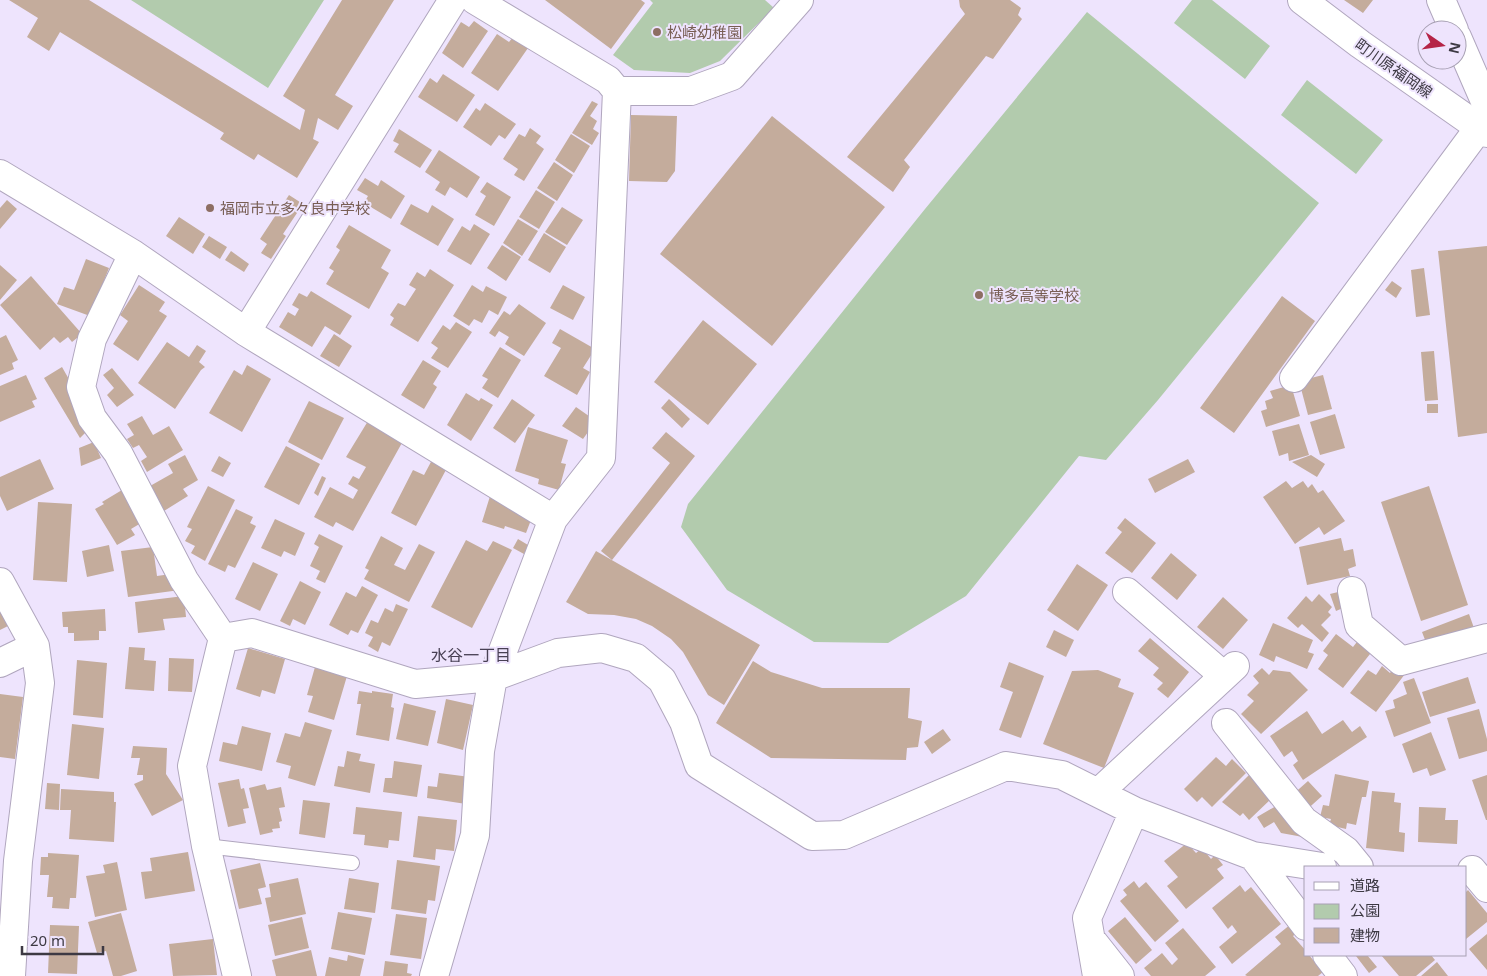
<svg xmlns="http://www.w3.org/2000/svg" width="1487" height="976" font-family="'Noto Sans','Noto Sans JP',sans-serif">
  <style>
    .green { fill: #b2cbad }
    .building { fill: #c4ac9c }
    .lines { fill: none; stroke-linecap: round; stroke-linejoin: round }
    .service-casing { stroke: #b0a6be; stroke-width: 16 }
    .minor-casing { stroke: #b0a6be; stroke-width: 30 }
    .secondary-casing { stroke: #b0a6be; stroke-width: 30 }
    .trunk-casing { stroke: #b0a6be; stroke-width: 30 }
    .service { stroke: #fff; stroke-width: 14 }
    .minor { stroke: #fff; stroke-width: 28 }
    .secondary { stroke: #fff; stroke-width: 28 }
    .trunk { stroke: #fff; stroke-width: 28 }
    .education-dot { fill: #8d6e63; stroke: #eee4fd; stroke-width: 2 }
    .labels { text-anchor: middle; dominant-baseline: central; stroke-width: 4; stroke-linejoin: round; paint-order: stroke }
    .education-label { font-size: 15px; fill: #785e54; stroke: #eee4fd; text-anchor: start }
    .street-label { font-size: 15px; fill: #3d3943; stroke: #eee4fd }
    .neighbourhood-label { font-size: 16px; fill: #484054; stroke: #eee4fd }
  </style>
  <rect width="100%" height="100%" fill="#eee4fd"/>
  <path class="green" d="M131,0h193l-56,88z
    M650,0h115l9,8 -54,53 -30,12 -56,-3 -21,-15 40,-52z
    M1192,0h20l58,46 -25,33 -71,-56z
    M1087,12l232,191 -161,197 -52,60 -27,-4 -113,140 -78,47 -74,-1 -87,-52 -46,-63 7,-23 237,-295z
    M1307,80l76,60 -27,34 -75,-59z"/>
  <path class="building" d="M9,0h80l211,130 5,-20 -22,-14 59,-96h52l-59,95 18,11 -15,24 -20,-12 -5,21 6,3 -22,36 -39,-24 -4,6 -34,-21 4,-6 -164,-101 -11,19 -22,-14 11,-19z
    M545,0h96l4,3 -34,46z
    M959,0h51l11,8 -3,7 4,4 -29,40 -7,-3 -82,104 6,7 -17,25 -46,-35 118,-143 -5,-7z
    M1344,0h29l-10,13z
    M474,21l14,10 -25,37 -21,-15 19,-31 8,5z
    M497,34l12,8 4,-5 15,11 -30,43 -27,-18z
    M443,74l32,21 -18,27 -39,-25 12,-19 7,5z
    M592,101l6,3 -8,12 7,5 -4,8 6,4 -7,12 -20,-12z
    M485,103l31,21 -11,15 -6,-4 -8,11 -28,-19 13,-19 4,3z
    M631,115l46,1 -2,55 -8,11 -38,-1z
    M772,116l113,91 -113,139 -112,-92z
    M530,128l11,8 -5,7 8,6 -20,32 -10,-6 4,-6 -15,-10 16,-25 6,3z
    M399,129l33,21 -12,18 -26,-16 5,-8 -6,-3z
    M571,134l19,12 -16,27 -19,-13z
    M439,150l41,27 -13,21 -17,-11 -5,9 -10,-6 5,-8 -15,-10z
    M554,162l19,13 -16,26 -20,-13z
    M365,178l13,8 3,-6 24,16 -14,23 -27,-16 4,-7 -11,-6z
    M487,182l24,15 -17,29 -19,-11 11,-19 -6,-4z
    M536,190l19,12 -16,27 -20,-12z
    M289,195l14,9 -20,30 3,2 -15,23 -10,-6 6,-9 -7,-5z
    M7,200l10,9 -17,20v-21z
    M411,204l17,9 4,-8 22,14 -16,27 -38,-22z
    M562,207l21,13 -16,25 -22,-13z
    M179,217l26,17 -12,20 -27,-18z
    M518,219l20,12 -16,25 -19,-13z
    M474,224l16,10 -19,31 -24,-14 15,-25 8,5z
    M349,225l42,25 -10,18 8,5 -20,36 -43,-25 8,-13 -5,-3 11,-18 -4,-3z
    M544,233l22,14 -16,26 -22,-13z
    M209,236l18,11 -7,12 -18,-12z
    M502,245l19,12 -15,24 -19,-13z
    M1487,246v187l-29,4 -20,-186z
    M231,251l18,13 -5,8 -19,-12z
    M86,259l23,9 -19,48 -33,-12 7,-17 10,3z
    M0,265l17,15 -17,20z
    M1424,268l6,47 -14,2 -5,-47z
    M430,269l24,16 -36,57 -28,-17 4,-7 -4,-3 8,-12 7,3 11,-17 -7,-4 8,-13 8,5z
    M31,276l51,58 -10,8 -4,-5 -8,6 -6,-6 -14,13 -40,-45z
    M1392,281l10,7 -6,10 -11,-8z
    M139,285l26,17 -6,9 8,5 -29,45 -25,-17 15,-23 -8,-6z
    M472,285l11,7 3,-6 21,11 -9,18 -9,-5 -7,13 -8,-4 -5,7 -16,-10z
    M563,285l22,12 -12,23 -23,-12z
    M311,291l41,25 -12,19 -15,-9 -13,21 -33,-20 9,-15 7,4 4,-7 -7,-4 7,-12 8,4z
    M1282,296l33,25 -81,112 -34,-25z
    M519,304l27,19 -22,33 -19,-12 4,-7 -10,-6 -4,6 -6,-4 15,-22 6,4z
    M703,320l54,44 -49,61 -54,-43z
    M456,322l16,10 -24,36 -17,-10 7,-10 -7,-5 12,-18 7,5z
    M560,329l35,20 -12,19 7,4 -13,23 -33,-19 17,-28 -9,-5z
    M334,334l18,12 -13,21 -19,-11z
    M6,335l12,25 -6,3 2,6 -14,6v-37z
    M167,342l22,15 8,-12 9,6 -7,11 6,5 -4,3 -26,39 -37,-26z
    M500,347l21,13 -23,38 -16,-10 6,-9 -6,-3z
    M1434,351l4,49 -13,1 -4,-49z
    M423,360l18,11 -8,13 4,3 -13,22 -23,-14z
    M247,365l24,14 -29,53 -33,-19 25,-43 8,5z
    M62,367l17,30 7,35 -6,6 -36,-60z
    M112,368l22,27 -17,12 -10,-12 7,-7 -11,-13z
    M26,375l11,24 -5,2 3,6 -35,15v-36z
    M1323,375l9,34 -24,6 -9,-34z
    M1291,385l9,31 -34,11 -5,-16 6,-2 -2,-8 8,-3 -3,-7z
    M466,393l13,8 2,-3 12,7 -22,36 -24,-16z
    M512,399l23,16 -20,28 -22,-15z
    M669,399l21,20 -8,9 -21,-20z
    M309,401l35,17 -22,42 -34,-18z
    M1427,404h11v9h-11z
    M576,407l20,14 -13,18 -21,-13z
    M1335,414l10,34 -25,7 -10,-33z
    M142,416l11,19 16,-9 14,24 -36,22 -6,-11 6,-4 -8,-12 -6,3 -6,-9 7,-4 -7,-11z
    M368,421l35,20 -50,90 -17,-9 -3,5 -19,-10 16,-30 23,12 5,-9 -10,-6 5,-8 6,3 7,-12 -20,-10z
    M1299,424l10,31 -20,6 -1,-8 -9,3 -7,-25z
    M528,427l40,13 -7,23 5,1 -7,26 -21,-6 1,-5 -24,-8z
    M666,432l29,24 -83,104 -11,-9 69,-88 -18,-15z
    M94,442l7,16 -20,8 -2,-18z
    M286,446l34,18 -21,41 -35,-18z
    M185,455l13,25 -15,9 5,7 -24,15 -14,-25 23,-13 -5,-9z
    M1311,455l14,9 -8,13 -25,-15z
    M219,456l12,7 -8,14 -12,-6z
    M40,459l14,30 -47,22 -7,-15v-19z
    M1188,459l7,13 -40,21 -7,-14z
    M432,460l15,8 -31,58 -25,-13 22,-43 11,5z
    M322,476l4,2 -8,18 -4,-3z
    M1286,481l6,7 11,-7 5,7 4,-4 6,9 5,-3 22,31 -21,14 -5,-8 -24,17 -32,-47z
    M208,486l27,14 -30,61 -14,-8 4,-7 -10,-5 7,-12 -5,-2z
    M1429,486l39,119 -47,16 -40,-119z
    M122,490l19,33 -10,6 4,6 -18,10 -22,-36 9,-5 -2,-2z
    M491,493l43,19 -8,21 -21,-7 -1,3 -22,-7z
    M38,502l34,2 -5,78 -34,-2z
    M236,509l17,8 -3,6 6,3 -21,42 -7,-3 -3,7 -17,-8z
    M1125,518l31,25 -24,30 -27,-20 17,-21 -5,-4z
    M275,519l30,14 -10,23 -11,-5 -3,6 -20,-9z
    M319,534l24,12 -18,37 -9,-4 4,-8 -10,-5 9,-19 -5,-3z
    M381,536l22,12 -9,17 11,5 14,-26 16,8 -26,50 -45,-23 5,-9 -4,-2z
    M1341,538l3,13 9,-2 3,17 -8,3 2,7 -43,9 -8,-38z
    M518,539l10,6 -4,9 -11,-6z
    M466,540l21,11 6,-10 19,9 -40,78 -41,-21z
    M109,545l5,26 -27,6 -5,-26z
    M153,547l4,29 14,-2 9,16 -52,7 -7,-46z
    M596,551l164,94 -36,60 -16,-10 -25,-43 -12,-13 -19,-13 -16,-7 -22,-4 -26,-1 -22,-12z
    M1171,553l26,22 -20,25 -26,-22z
    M253,562l25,12 -18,37 -25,-12z
    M1077,564l31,21 -30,46 -31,-21z
    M300,581l21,11 -16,33 -12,-6 -3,7 -10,-5z
    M362,586l16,9 -20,38 -7,-3 -3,5 -19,-10 17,-33 10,5z
    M1338,592l5,16 -7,3 -6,-17z
    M1319,594l13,13 -4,5 3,3 -10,10 8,8 -7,9 -20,-18 -4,4 -11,-10 19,-22 6,6z
    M184,596l2,21 -23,2 2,11 -27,3 -3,-31z
    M1223,597l25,23 -25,29 -26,-22z
    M396,604l12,5 -18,37 -8,-4 -4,10 -10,-6 5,-9 -8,-4 6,-13 7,3 7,-15 8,4z
    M0,607l10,18 -10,5z
    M105,609l1,22h-7v9l-25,1v-8h-6v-6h-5l-1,-15z
    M1469,614l5,14 -47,17 -5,-13z
    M1273,623l40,17 -5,12 6,2 -7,15 -31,-13 -2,6 -15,-7z
    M1054,630l20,10 -8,17 -20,-10z
    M1336,634l17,13 7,-9 14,11 -31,39 -25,-19 10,-14 -5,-4z
    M1150,638l39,34 -21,26 -11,-9 6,-6 -10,-8 6,-7 -21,-17z
    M129,647l16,1 -1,12 12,1 -2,30 -29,-2z
    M248,648l37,11 -10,35 -13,-4 -2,7 -24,-8z
    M169,658l25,1 -2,33 -24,-1z
    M77,660l30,3 -4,55 -30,-3z
    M753,661l18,11 51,16h88l-2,30 14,3 -4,26 -11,1 -1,12 -135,-2 -55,-35z
    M1009,662l35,14 -23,62 -22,-8 14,-38 -13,-5z
    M1382,666l8,7 5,-6 10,7 -29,38 -26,-19 18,-23 8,5z
    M315,667l32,9 -13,44 -26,-8 5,-16 -6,-1z
    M1262,668l7,7 4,-5 17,2 18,18 -47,44 -20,-20 13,-13 -7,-6 12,-12 -6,-7z
    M1098,670l23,9 -3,8 16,6 -30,75 -61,-24 29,-73z
    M1468,677l8,26 -46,14 -8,-25z
    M1414,678l17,45 -37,14 -9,-26 10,-3 -2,-8 14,-6 -4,-12z
    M359,691l13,2v-2l21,3 -2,13 3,1 -5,33 -33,-6 5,-31h-4z
    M0,694l23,3 -8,62 -15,-2z
    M446,699l27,6 -10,45 -26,-7z
    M404,703l32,8 -8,35 -32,-7z
    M1479,709l8,30v12l-28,8 -12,-41z
    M1307,711l15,23 21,-14 9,12 8,-6 7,11 -64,43 -10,-15 5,-4 -6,-10 -8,6 -14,-21z
    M305,722l27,8 -17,56 -27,-8 3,-12 -15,-4 9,-29 15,4z
    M72,724l32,4 -5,51 -32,-4z
    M242,726l29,7 -9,38 -43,-10 4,-19 14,3z
    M943,729l8,11 -19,14 -8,-12z
    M1431,732l15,38 -16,6 -3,-8 -14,5 -11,-29z
    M133,746l34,2 -1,26 17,26 -31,16 -18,-32 9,-4v-5h-6l3,-17h-9z
    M347,751l14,3 -2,7 16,3 -5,29 -36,-7 4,-20 6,1z
    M1216,757l10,9 6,-7 14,14 -34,34 -10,-10 -5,5 -13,-13z
    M394,761l28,4 -5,32 -34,-5 2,-14h7z
    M439,773l31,4 -4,27 -39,-6 1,-12 9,1z
    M1250,774l23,23 -24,23 -6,-7 -3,3 -18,-14z
    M1335,774l34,7 -3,16h-4l-6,28 -9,-2 -1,6 -17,-4 2,-6 -11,-2 3,-12 6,1z
    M1487,775v45h-1l-14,-40z
    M239,779l2,10 3,-1 5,20 -6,1 3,14 -18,4 -10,-44z
    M1308,781l14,15 -19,17 -13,-16z
    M47,783l13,1 -1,26 -14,-1z
    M265,784l2,6 14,-3 4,20 -6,1 3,13 -3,1 1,6 -8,1 1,3 -13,3 -11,-47z
    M61,789l53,3v10h2l-2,40 -45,-3 2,-29h-11z
    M1372,791l23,2 -1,9 7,1 -2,29 6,1 -1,19 -38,-4z
    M303,800l27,3 -5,35 -26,-4z
    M1283,802l20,35 -22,-4 -7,-11 -10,6 -7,-11z
    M356,807l46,5 -3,29 -10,-1 -1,8 -24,-3 1,-10 -12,-1z
    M1419,807l27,1 -1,12h13l-1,24 -39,-2z
    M418,816l39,4 -3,31 -18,-2 -1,11 -22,-3z
    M1187,843l9,10 6,-5 9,11 4,-4 8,10 -6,4 7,9 -38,31 -19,-23 11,-9 -14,-16z
    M188,852l7,39 -50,8 -4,-27 11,-1 -2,-13z
    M48,853l31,2 -3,43h-6l-1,11 -17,-1 1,-11h-6l2,-22h-9l1,-18h7z
    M397,860l43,6 -5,35 -7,-1 -2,14 -35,-5z
    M117,862l10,48 -32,7 -9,-41 19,-3 -2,-8z
    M260,863l6,24 -8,2 4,15 -23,5 -9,-39z
    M298,878l8,36 -36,8 -5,-24 6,-1 -2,-13z
    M349,878l30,5 -4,30 -31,-4z
    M1134,881l5,7 7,-6 33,39 -24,21 -35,-41 7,-6 -4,-5z
    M1240,885l5,7 6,-5 30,37 -49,40 -13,-17 18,-15 -5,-7 -4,4 -16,-21z
    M1468,890l19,23v9l-21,17v-47z
    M338,912l34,6 -7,37 -34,-6z
    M121,913l16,58 -16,5h-8l-7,-25 -9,2 -9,-31z
    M396,914l31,4 -6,41 -31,-4z
    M302,917l7,31 -34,8 -7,-31z
    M1125,917l27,33 -16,14 -28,-33z
    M1291,924l7,8 -5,4 13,15v4h3l14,17 -5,4h-71l-2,-1 36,-31 -6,-7z
    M50,925l29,1 -2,48 -29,-1z
    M1183,928l33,39 -11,9h-54l-7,-8 18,-15 10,12 6,-6 -13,-16z
    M1487,934v36l-18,-21z
    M213,939l4,36 -44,1 -4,-32z
    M311,950l6,26h-41l-4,-16z
    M348,955l16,4 -4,17h-35l4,-19 18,4z
    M1358,955h9l10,12 -8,6 -13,-17z
    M1381,955h50l4,5 -19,16h-17z
    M385,961l23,3 -1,9 5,1 -1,2h-28z
    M1437,962l11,14h-27z"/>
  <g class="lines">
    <defs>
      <path id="service" d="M206,846l146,17"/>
      <path id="minor" d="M475,0l133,80 9,11h74l41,-15 67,-76
        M0,174l133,80 113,78 307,187 -60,158 -13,74 -5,84 -41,141
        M133,254l-41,85 -11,48 11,31 26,35 66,127 39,58 -31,128 14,80 31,130
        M246,332l207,-332
        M1294,378l185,-250
        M553,519l48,-61 16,-367
        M0,582l35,64 5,37 -22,178 -7,115
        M1352,591l7,34 42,36 86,-23
        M1127,592l97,84
        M223,638l29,-5 163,51 78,-7 65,-24 44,-5 34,10 26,22 22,42 15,43 113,71 32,-1 162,-69 56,9 72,36 119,45 69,11
        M0,663l35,-17
        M1226,723l78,98 42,30 13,16
        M1098,793l137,-127
        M1253,856l53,70
        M1472,870l15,18
        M1094,943l26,33
        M1327,955l16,21
        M1097,976l-10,-58 47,-107"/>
      <path id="secondary" d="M1302,0l58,44 127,89"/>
      <path id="trunk" d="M1441,0l13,30
        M1457,37l30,69"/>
    </defs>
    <use href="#service" class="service-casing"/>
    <use href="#minor" class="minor-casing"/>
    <use href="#secondary" class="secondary-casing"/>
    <use href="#trunk" class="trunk-casing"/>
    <use href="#service" class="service"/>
    <use href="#minor" class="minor"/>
    <use href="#secondary" class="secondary"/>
    <use href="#trunk" class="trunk"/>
  </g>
  <g class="education-dot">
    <circle cx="657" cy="32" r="5"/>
    <circle cx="210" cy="208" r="5"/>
    <circle cx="979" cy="295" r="5"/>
  </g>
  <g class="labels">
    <g class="education-label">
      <text x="667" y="32">松崎幼稚園</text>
      <text x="220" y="208">福岡市立多々良中学校</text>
      <text x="989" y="295">博多高等学校</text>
    </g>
    <g class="street-label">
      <text transform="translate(1394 68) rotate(35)">町川原福岡線</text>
    </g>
    <g class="neighbourhood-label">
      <text x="471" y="655">水谷一丁目</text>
    </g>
  </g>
  <rect x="1304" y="866" width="162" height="90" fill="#eee4fd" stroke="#a7a0b3"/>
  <rect x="1314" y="882" width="25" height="8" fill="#ffffff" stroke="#a7a0b3"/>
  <text x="1350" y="891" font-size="15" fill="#3d3943">道路</text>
  <rect x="1314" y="904" width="25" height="15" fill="#b2cbad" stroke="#a7a0b3"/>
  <text x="1350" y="916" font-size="15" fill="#3d3943">公園</text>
  <rect x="1314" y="928" width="25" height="15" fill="#c4ac9c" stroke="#a7a0b3"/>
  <text x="1350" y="941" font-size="15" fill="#3d3943">建物</text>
  <g transform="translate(1442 45) rotate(103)"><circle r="24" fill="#eee4fd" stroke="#a7a0b3"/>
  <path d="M0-4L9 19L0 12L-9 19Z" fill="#b52447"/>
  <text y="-8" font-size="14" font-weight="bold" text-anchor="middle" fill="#3d3943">N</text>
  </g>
  <path d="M22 946v8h81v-8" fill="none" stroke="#3d3943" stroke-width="2.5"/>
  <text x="30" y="946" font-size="15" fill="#3d3943" stroke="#eee4fd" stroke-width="4" paint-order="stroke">20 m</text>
</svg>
